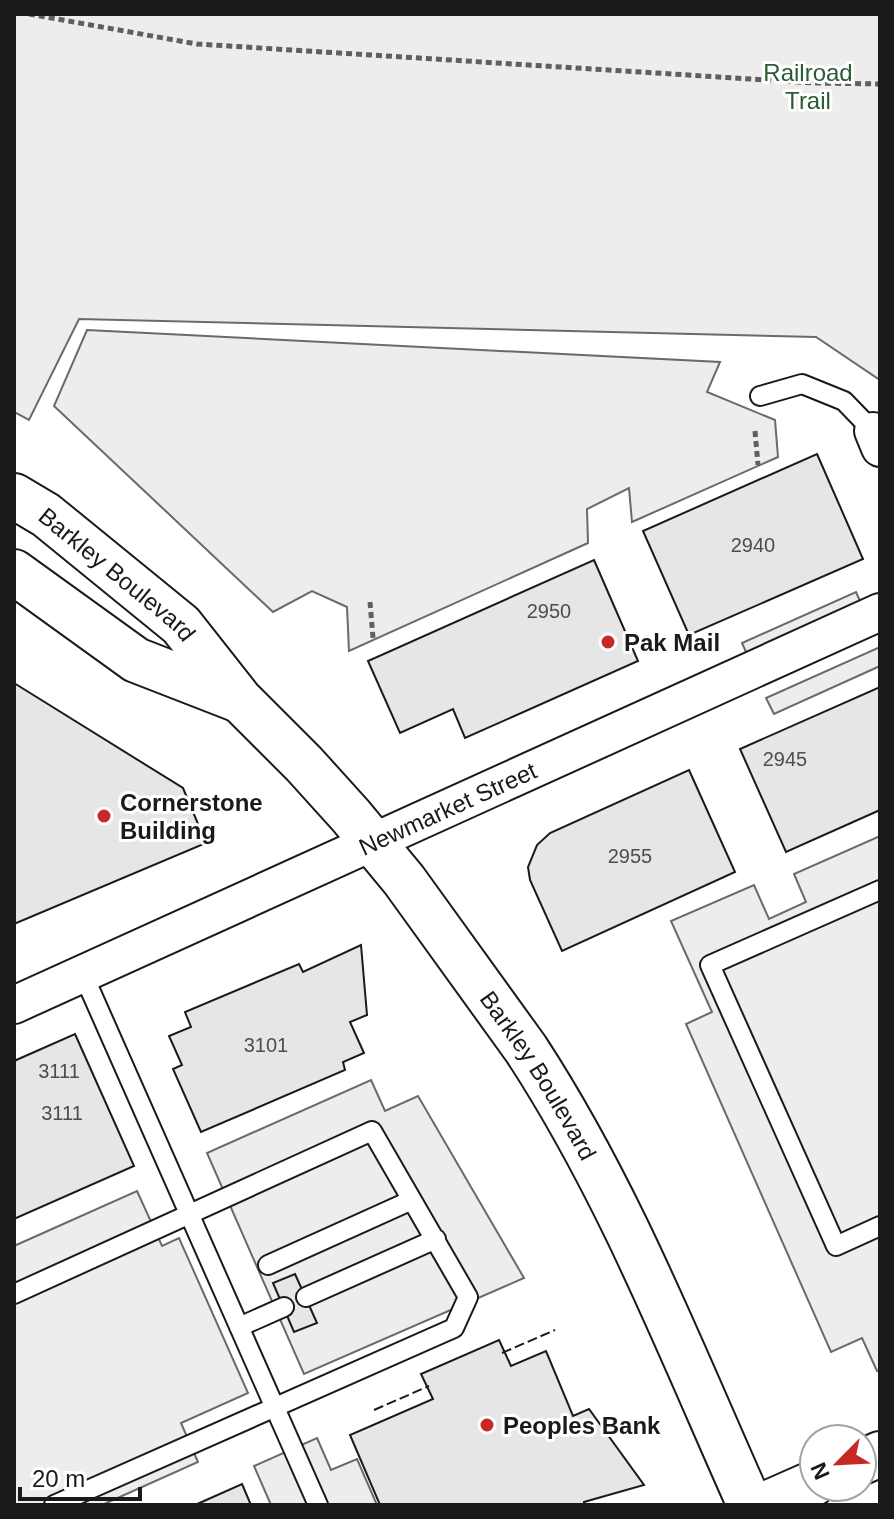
<svg xmlns="http://www.w3.org/2000/svg" width="894" height="1519" font-family="Arial,sans-serif">
  <style>
    .built { fill: #ededed; stroke: #6a6a6a; stroke-width: 2 }
    .building { fill: #e6e6e6; stroke: #1a1a1a; stroke-width: 2 }
    .lines { fill: none; stroke-linecap: round; stroke-linejoin: round }
    .service-casing { stroke: #1a1a1a; stroke-width: 22 }
    .minor-casing { stroke: #1a1a1a; stroke-width: 40 }
    .secondary-casing { stroke: #1a1a1a; stroke-width: 48 }
    .path { stroke: #5f5f5f; stroke-width: 5; stroke-dasharray: 6 4; stroke-linecap: butt }
    .service { stroke: #fff; stroke-width: 18 }
    .minor { stroke: #fff; stroke-width: 36 }
    .secondary { stroke: #fff; stroke-width: 44 }
    .fence { stroke: #1a1a1a; stroke-width: 2; stroke-dasharray: 10 4; stroke-linecap: butt }
    .poi-dot { fill: #c62828; stroke: #fff; stroke-width: 3 }
    .labels { text-anchor: middle; dominant-baseline: central; stroke-width: 6; stroke-linejoin: round; paint-order: stroke }
    .number-label { font-size: 20px; fill: #4d4d4d }
    .park-label { font-size: 24px; fill: #2b5a34; stroke: #fff }
    .street-label { font-size: 24px; fill: #1a1a1a; stroke: #fff }
    .poi-label { font-size: 24px; font-weight: bold; fill: #1a1a1a; stroke: #fff; text-anchor: start }
  </style>
  <rect width="100%" height="100%" fill="#fff"/>
  <path class="built" d="M14,14h866v366l-64,-43 -737,-18 -50,101 -15,-8z
    M87,330l633,32 -13,30 68,28 3,37 -146,65 -3,-34 -42,21 1,34 -239,108 -2,-44 -35,-16 -39,21 -219,-206z
    M856,592l7,16 -114,51 -7,-16z
    M880,647v19l-106,48 -8,-16z
    M880,836v534l-3,1 -15,-33 -31,14 -145,-328 26,-12 -41,-91 83,-36 15,34 37,-17 -12,-28z
    M371,1080l14,31 33,-15 106,182 -220,96 -97,-221z
    M137,1191l25,55 17,-8 69,155 -67,30 17,39 -96,43h-88v-259z
    M317,1438l14,32 26,-11 20,46h-106l-17,-39z"/>
  <path class="building" d="M817,454l46,105 -174,76 -46,-104z
    M594,560l44,101 -173,77 -12,-29 -53,24 -32,-72z
    M14,683l169,105 23,55 -192,81z
    M880,687v123l-94,42 -46,-103z
    M689,770l46,102 -173,79 -32,-71 -2,-13 9,-22 13,-12z
    M361,945l6,70 -17,7 14,31 -21,9 2,8 -144,62 -28,-63 9,-4 -13,-29 22,-9 -6,-15 114,-48 4,8z
    M75,1034l59,132 -120,53v-158z
    M295,1274l22,49 -23,9 -21,-49z
    M499,1340l12,26 35,-15 27,65 16,-7 55,76 -60,17 1,3h-205l-30,-70 83,-36 -12,-25z
    M242,1484l9,21h-56z"/>
  <g class="lines">
    <defs>
      <path id="service" d="M760,396l42,-12 42,17 29,30
        M880,890l-170,75 126,281 44,-20
        M83,974l235,531
        M268,1265l144,-65
        M14,1294l358,-163 96,166 -14,31 -400,177
        M306,1297l130,-58
        M239,1327l45,-20"/>
      <g id="minor">
        <path d="M873,431l7,17"/>
        <path id="s1" d="M14,1005l866,-393"/>
      </g>
      <g id="secondary">
        <path id="s2" d="M14,496l32,19 135,110 59,75 64,64 47,52 53,64 122,169c93,142 155,302 224,456"/>
        <path d="M14,572l122,88 103,40"/>
        <path d="M862,1462l18,-8"/>
        <path d="M764,1505l50,-22"/>
      </g>
    </defs>
    <use href="#service" class="service-casing"/>
    <use href="#minor" class="minor-casing"/>
    <use href="#secondary" class="secondary-casing"/>
    <path class="path" d="M29,14l168,30 617,39 66,1
      M755,431l3,34
      M370,602l3,36"/>
    <use href="#service" class="service"/>
    <use href="#minor" class="minor"/>
    <use href="#secondary" class="secondary"/>
    <path class="fence" d="M502,1353l53,-23
      M374,1410l55,-24"/>
  </g>
  <g class="poi-dot">
    <circle cx="608" cy="642" r="8"/>
    <circle cx="104" cy="816" r="8"/>
    <circle cx="487" cy="1425" r="8"/>
  </g>
  <g class="labels">
    <g class="number-label">
      <text x="753" y="545">2940</text>
      <text x="549" y="611">2950</text>
      <text x="785" y="759">2945</text>
      <text x="630" y="856">2955</text>
      <text x="266" y="1045">3101</text>
      <text x="59" y="1071">3111</text>
      <text x="62" y="1113">3111</text>
    </g>
    <g class="park-label">
      <text x="808" y="72">Railroad<tspan x="808" dy="28">Trail</tspan></text>
    </g>
    <g class="street-label">
      <text stroke="none"><textPath href="#s2" startOffset="130">Barkley Boulevard</textPath></text>
      <text stroke="none"><textPath href="#s1" startOffset="476">Newmarket Street</textPath></text>
      <text stroke="none"><textPath href="#s2" startOffset="788">Barkley Boulevard</textPath></text>
    </g>
    <g class="poi-label">
      <text x="624" y="642">Pak Mail</text>
      <text x="120" y="802">Cornerstone<tspan x="120" dy="28">Building</tspan></text>
      <text x="503" y="1425">Peoples Bank</text>
    </g>
  </g>
  <rect width="894" height="1519" fill="none" stroke="#1a1a1a" stroke-width="32"/>
  <g transform="translate(838 1463) rotate(246)"><circle r="38" fill="#ffffff" stroke="#a3a3a3" stroke-width="2"/>
  <path d="M0-6L14 30L0 20L-14 30Z" fill="#c62828"/>
  <text y="-12" font-size="22" font-weight="bold" text-anchor="middle" fill="#1a1a1a">N</text>
  </g>
  <path d="M20 1487v12h120v-12" fill="none" stroke="#1a1a1a" stroke-width="4"/>
  <text x="32" y="1487" font-size="24" fill="#1a1a1a" stroke="#ffffff" stroke-width="6" paint-order="stroke">20 m</text>
</svg>
